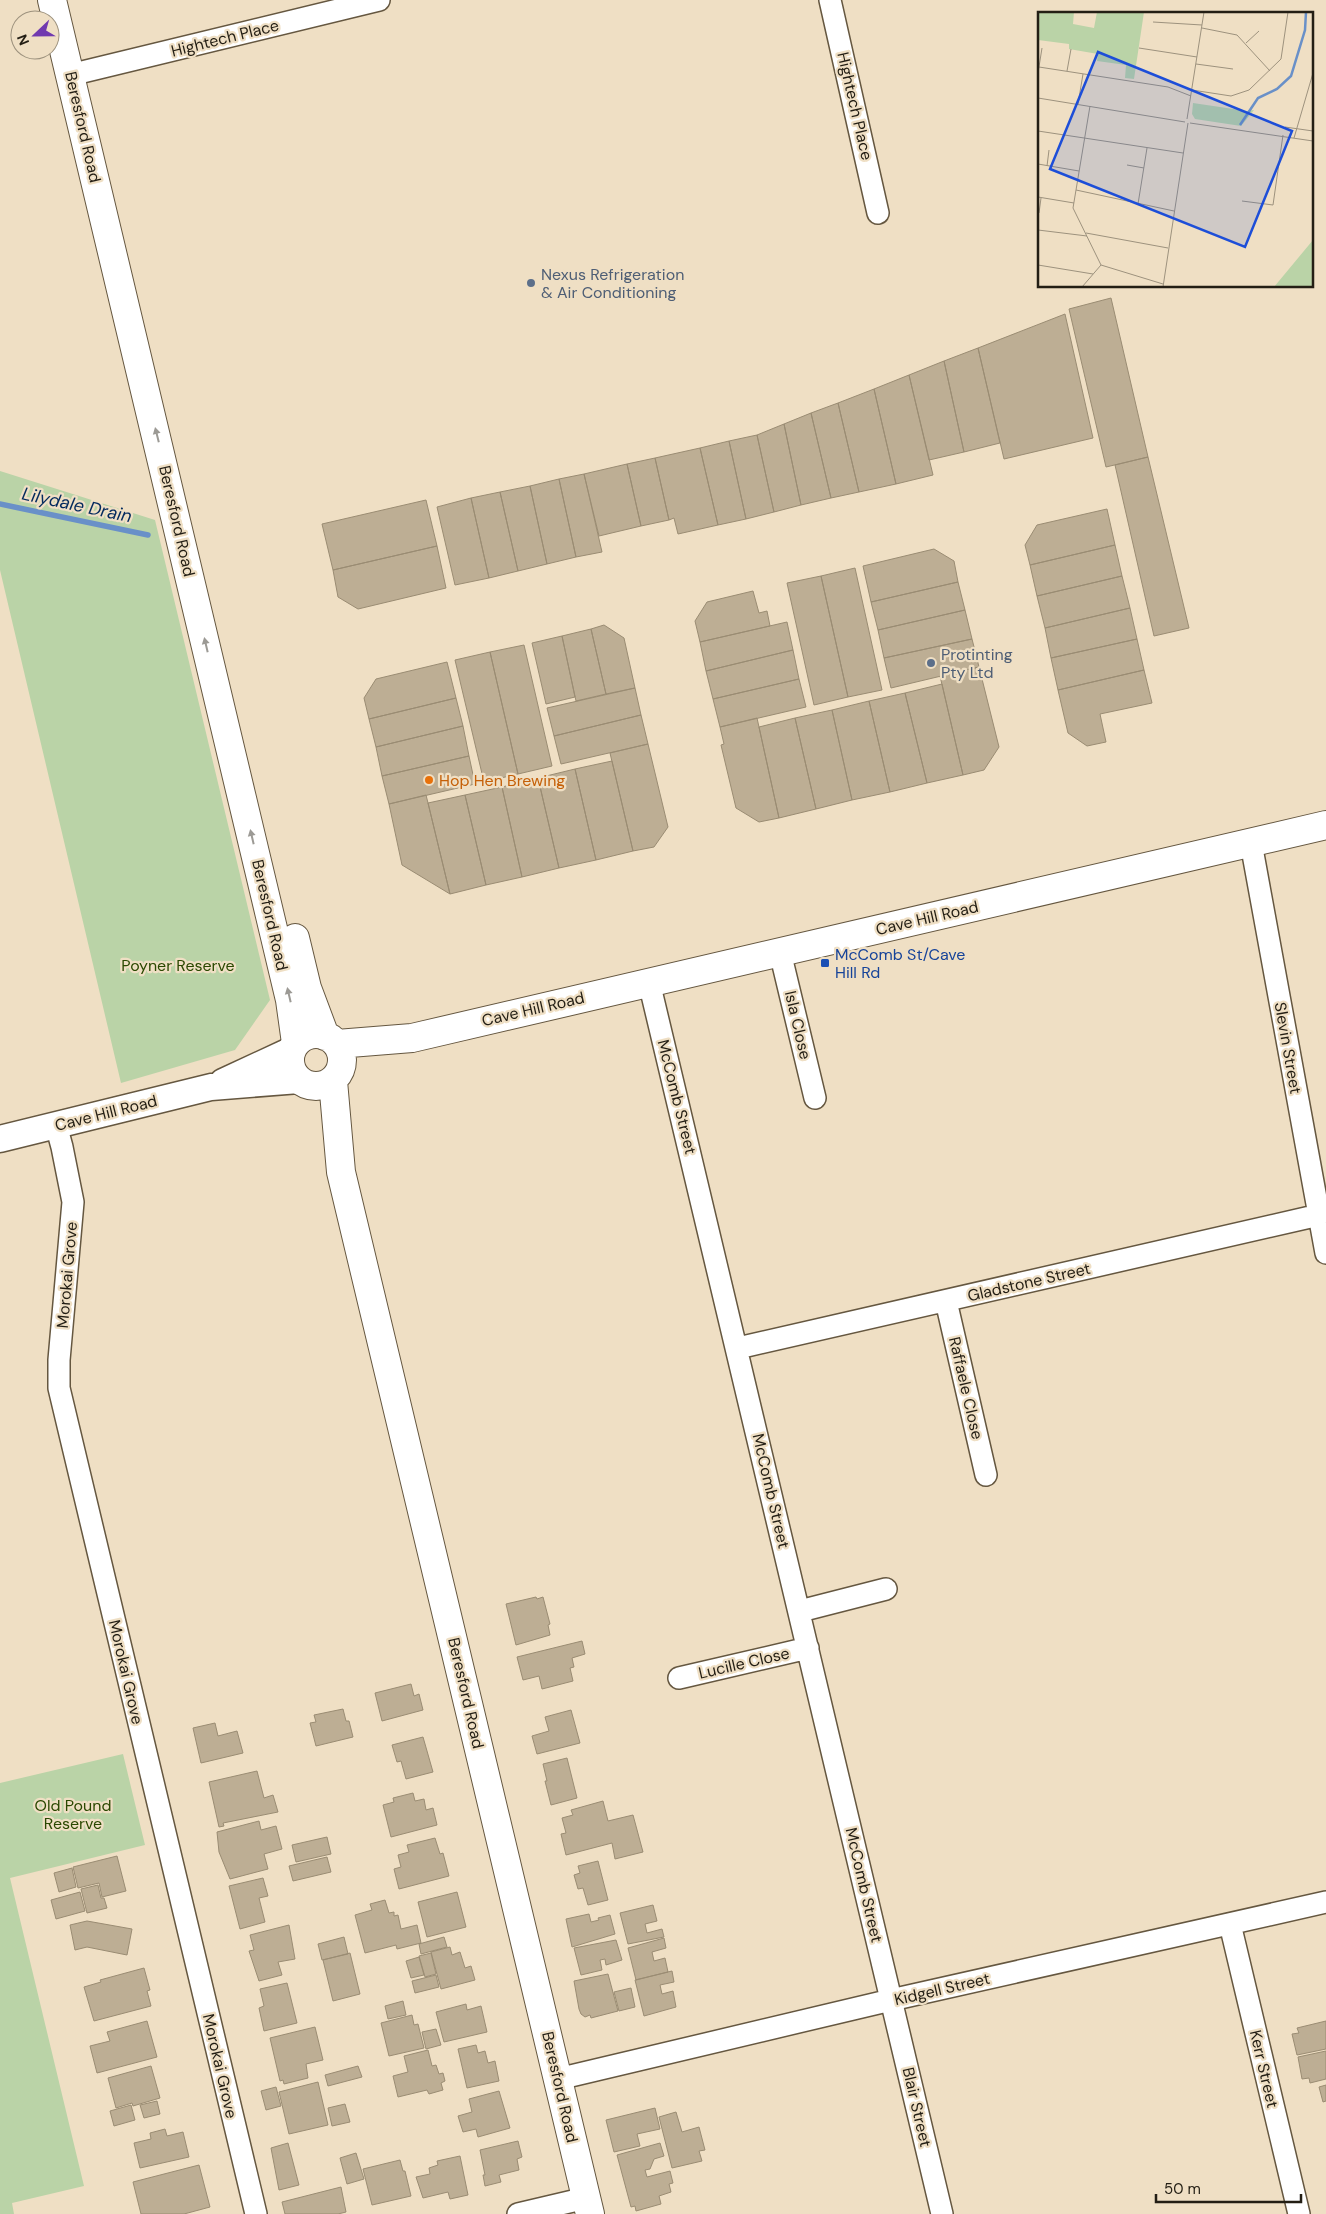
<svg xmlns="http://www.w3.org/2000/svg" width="1326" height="2214" font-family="'DM Sans',sans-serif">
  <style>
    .green { fill: #bad3a7 }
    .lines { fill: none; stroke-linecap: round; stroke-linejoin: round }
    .stream { stroke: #6990c8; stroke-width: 5.5 }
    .building { fill: #bdae94; stroke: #9a8c73 }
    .minor-casing { stroke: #655740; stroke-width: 24 }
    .tertiary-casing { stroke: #655740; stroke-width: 29 }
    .secondary-casing { stroke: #655740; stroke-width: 30 }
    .minor { stroke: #fff; stroke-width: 21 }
    .tertiary { stroke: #fff; stroke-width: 26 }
    .secondary { stroke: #fff; stroke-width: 28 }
    .oneway { fill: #9c9a95 }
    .service-dot { fill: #5c6f8a; stroke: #efdfc4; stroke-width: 2 }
    .food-dot { fill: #e8710a; stroke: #efdfc4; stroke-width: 2 }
    .transit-dot { fill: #1a4fb4; stroke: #efdfc4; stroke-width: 2 }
    .labels { text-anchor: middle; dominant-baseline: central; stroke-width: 4.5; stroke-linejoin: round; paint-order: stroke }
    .street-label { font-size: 16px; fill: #231e14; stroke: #efdfc4 }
    .service-label { font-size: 16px; fill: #4e5e75; stroke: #efdfc4; text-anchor: start }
    .food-label { font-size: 16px; fill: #c56008; stroke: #efdfc4; text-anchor: start }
    .transit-label { font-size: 16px; fill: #164399; stroke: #efdfc4; text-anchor: start }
    .park-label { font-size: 16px; fill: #2a4801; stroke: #efdfc4 }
    .water-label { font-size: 18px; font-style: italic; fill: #032a5d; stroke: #efdfc4 }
    .inset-river { fill: none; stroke: #6990c8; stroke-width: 2.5 }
    .inset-road { fill: none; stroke: #9d927e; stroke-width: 1 }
    .view { fill: #1d4ed8; fill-opacity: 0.15; stroke: #1d4ed8; stroke-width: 2.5 }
    .inset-edge { fill: none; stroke: #231e14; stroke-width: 2.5 }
  </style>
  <rect width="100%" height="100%" fill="#efdfc4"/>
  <path class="green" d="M0,471l155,49 115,480 -35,50 -114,33 -121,-513z
    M123,1754l22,91 -135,33 74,308 -72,17 2,11h-14v-431z"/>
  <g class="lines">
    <path class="stream" d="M0,504l148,31"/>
  </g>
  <path class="building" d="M1111,298l37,159 -42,10 -37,-158z
    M1065,314l28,124 -89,21 -26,-111z
    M978,348l22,95 -36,9 -20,-91z
    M944,361l20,91 -35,8 -20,-85z
    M909,375l24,100 -37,9 -22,-95z
    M874,389l22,95 -37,8 -21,-89z
    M838,403l21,89 -28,6 -20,-85z
    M811,413l20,85 -30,7 -17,-81z
    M784,424l17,81 -27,7 -17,-77z
    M757,435l17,77 -28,7 -17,-78z
    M729,441l17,78 -28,6 -18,-77z
    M700,448l18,77 -40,9 -4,-16 -5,2 -14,-62z
    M1148,457l41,171 -35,8 -39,-171z
    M655,458l14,62 -28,6 -14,-62z
    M627,464l14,62 -42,10 -15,-62z
    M584,474l18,78 -26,5 -17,-78z
    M559,479l17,78 -29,7 -17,-78z
    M530,486l17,78 -29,7 -18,-79z
    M500,492l18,79 -29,7 -18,-80z
    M471,498l18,80 -34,7 -18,-78z
    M426,500l11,46 -104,24 -11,-46z
    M1107,509l8,36 -85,20 -5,-20 12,-20z
    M1115,545l7,31 -85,20 -7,-31z
    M437,546l9,42 -88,21 -20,-12 -5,-27z
    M934,549l20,12 4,21 -87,20 -8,-36z
    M855,568l27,122 -34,7 -27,-121z
    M821,576l27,121 -34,8 -27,-122z
    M1122,576l8,32 -85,20 -8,-32z
    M958,582l7,28 -87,20 -7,-28z
    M753,591l6,22 8,-2 3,15 -70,16 -5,-21 12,-19z
    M1130,608l7,31 -86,19 -6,-30z
    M965,610l7,29 -88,19 -6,-28z
    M787,622l6,28 -87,21 -6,-29z
    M604,625l20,13 11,50 -29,6 -15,-65z
    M591,629l15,65 -30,7 -14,-65z
    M562,636l13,61 -29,7 -14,-61z
    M972,639l7,28 -88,21 -7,-30z
    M1137,639l7,31 -86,20 -7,-32z
    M524,645l28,121 -34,8 -28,-122z
    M793,650l6,29 -86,20 -7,-28z
    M490,652l28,122 -34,8 -29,-122z
    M447,662l9,36 -87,21 -5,-21 12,-19z
    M979,667l20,80 -15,23 -21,5 -23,-99z
    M1144,670l8,33 -52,11 6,28 -19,4 -19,-13 -10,-43z
    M799,679l7,28 -86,20 -7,-28z
    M942,684l21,91 -36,8 -22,-90z
    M635,688l6,27 -87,21 -7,-28z
    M905,693l22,90 -37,9 -21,-91z
    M456,698l7,28 -87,21 -7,-28z
    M869,701l21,91 -38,8 -20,-90z
    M832,710l20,90 -36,9 -21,-91z
    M641,715l7,29 -87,20 -7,-28z
    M757,718l22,100 -20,4 -23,-14 -15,-63 3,-1 -4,-17z
    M795,718l21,91 -37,9 -20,-91z
    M463,726l6,30 -87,20 -6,-29z
    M648,744l20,83 -14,20 -21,4 -23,-98z
    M469,756l6,28 -86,20 -7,-28z
    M612,761l21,90 -37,9 -21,-91z
    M575,769l21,91 -37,8 -21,-90z
    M538,778l21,90 -37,9 -20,-90z
    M502,787l20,90 -36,8 -21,-90z
    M426,795l2,8 22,91 -48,-29 -13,-61z
    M465,795l21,90 -36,9 -22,-91z
    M536,1597l1,2 6,-2 7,27 -2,1 2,10 -34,10 -10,-41z
    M582,1641l3,13 -13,4 2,9 -4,1 3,13 -31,8 -3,-13 -16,4 -6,-23z
    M411,1684l3,12 5,-2 4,16 -41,11 -7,-28z
    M343,1709l3,12h3l4,16 -37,9 -6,-23 6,-1 -2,-7z
    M571,1710l9,33 -43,11 -5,-18 17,-5 -4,-14z
    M215,1723l3,13 19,-5 6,22 -42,10 -8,-35z
    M423,1737l10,35 -27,7 -5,-18 -4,1 -5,-17z
    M567,1758l10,40 -26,7 -6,-24h2l-4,-17z
    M257,1771l7,27 9,-3 5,17 -55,11 1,3 -5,1 -10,-45z
    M413,1793l2,8 9,-2 2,11 7,-2 4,17 -46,12 -8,-32 11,-3 -1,-4z
    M603,1801l5,20 25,-6 10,37 -28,7 -3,-16 -46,12 -5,-21 5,-1 -4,-15 11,-3 -2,-5z
    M259,1821l2,9 15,-4 6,23 -18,5 4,15 -38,10 -11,-27 -2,-20z
    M327,1837l4,17 -35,8 -4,-17z
    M435,1838l5,16 3,-1 6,23 -50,13 -5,-20 7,-2 -3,-12 11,-3 -2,-7z
    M117,1856l9,35 -24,6 -3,-14 -21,5 -5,-21z
    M327,1857l4,15 -38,9 -4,-15z
    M598,1861l10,39 -20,5 -5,-17 -5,1 -4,-14 6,-2 -2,-7z
    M72,1868l4,19 -17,5 -5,-19z
    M263,1878l5,18 -9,2 6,24 -25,7 -11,-43z
    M98,1885l3,13h3l3,10 -20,5 -6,-24z
    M80,1892l5,19 -29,8 -5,-19z
    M457,1892l9,35 -39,10 -9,-35z
    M385,1900l4,13 5,-1v4l4,-1 3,14 16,-4 4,18 -24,6 -1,-4 -31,8 -10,-38 17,-5 -2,-6z
    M653,1905l4,16 -12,3 2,9 15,-4 2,8 -36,7 -8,-31z
    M589,1914l2,8 8,-2 -1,-2 12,-3 5,19 -43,13 -6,-28z
    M87,1921l45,8 -5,26 -40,-8 -12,3 -5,-25z
    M289,1925l6,34 -17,3 4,13 -23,6 -10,-30 5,-1 -4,-15z
    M344,1937l4,17 -26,6 -4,-16z
    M444,1937l3,10 -26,7 -2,-10z
    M664,1938l2,10 -14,4 2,9 11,-3 3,14 -32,8 -8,-32z
    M616,1940l6,20 -16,5 -1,-6 -5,1 2,10 -21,5 -7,-27z
    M450,1947l2,8 8,-3 5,16 6,-2 4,14 -34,9 -10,-37z
    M350,1953l10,41 -27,7 -10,-41z
    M431,1953l5,21 -11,3 -6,-21z
    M419,1957l5,18 -13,3 -5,-17z
    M144,1968l6,22 -3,1 4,15 -57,15 -10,-34 17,-5 -1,-2z
    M672,1971l2,11 -14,3 2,9 11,-3 3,16 -32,9 -9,-36z
    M608,1974l10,37 -27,7 -1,-3 -5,2 -4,-3 -2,-5 -5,-28z
    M436,1975l3,12 -24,6 -3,-12z
    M287,1983l10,40 -33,8 -5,-23 5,-2 -4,-17z
    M631,1988l4,19 -16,4 -5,-19z
    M403,2001l3,14 -18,4 -3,-13z
    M466,2004l1,6 14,-4 6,26 -43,10 -8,-30z
    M412,2015l2,10 4,-1 6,24 -35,8 -8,-33z
    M147,2021l10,36 -60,16 -7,-27 20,-5 -3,-9z
    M1326,2021v28l-29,6 -5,-21 7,-1 -2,-5z
    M315,2027l8,33 -17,4 2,14 -24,6 -1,-4 -3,1 -10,-43z
    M436,2029l5,16 -15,4 -4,-17z
    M476,2045l2,8 7,-2 3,12 7,-2 4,20 -32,7 -9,-39z
    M428,2050l4,16 4,-1 3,9 4,-1 2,8 -4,2 2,7 -14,4 -2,-4 -29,7 -5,-21 15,-4 -4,-16z
    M1326,2051v28l-16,4 -1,-5 -7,1 -4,-22z
    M151,2066l9,32 -27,8 -1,-3 -16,5 -8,-30z
    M358,2066l4,11 -34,9 -3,-11z
    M318,2082l10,43 -39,9 -10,-42z
    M1326,2085v16l-3,1 -4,-15z
    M276,2087l5,19 -15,4 -5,-19z
    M499,2091l11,37 -32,9 -2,-8 -13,3 -5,-16 14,-4 -3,-13z
    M157,2101l3,13 -16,4 -4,-13z
    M345,2104l5,18 -18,4 -4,-18z
    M131,2105l4,15 -21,6 -4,-15z
    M655,2108l5,21 -23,5 3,12 -26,6 -8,-32z
    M676,2112l6,20 17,-5 6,23 -6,1 3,10 -30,7 -13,-51z
    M165,2129l2,7 16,-4 6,25 -49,11 -6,-25 17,-4 -1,-6z
    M518,2141l4,16 -5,2 2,11 -20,5 2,7 -16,4 -2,-11h2l-5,-25z
    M288,2143l11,42 -20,5 -8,-42z
    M660,2143l4,13 -10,3 -4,10 -5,1 2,7 23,-6 3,12 -4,1 2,8 -12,4 2,8 -25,7 -1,-5 -4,1 -14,-52z
    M356,2153l8,26 -17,5 -7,-26z
    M460,2156l8,39 -18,4 -2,-7 -25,6 -7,-21 14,-3 -1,-6 9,-3 -1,-4z
    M400,2160l3,11h2l6,25 -39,9 -9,-36z
    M199,2165l11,42 -26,7h-43l-8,-32z
    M341,2187l5,25 -8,2h-53l-3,-12z"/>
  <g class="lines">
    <defs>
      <path id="minor" d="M830,0l48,213
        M70,75l309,-75
        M1251,843l75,410
        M780,952l35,146
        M649,982l293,1232
        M56,1125l6,22 11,55 -14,158v28l197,826
        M946,1301l40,174
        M738,1348l581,-133
        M800,1611l86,-22
        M679,1678l129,-30
        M1230,1924l69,290
        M558,2079l333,-79 435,-98
        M518,2214l68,-16"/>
      <path id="tertiary" d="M223,1082l69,-32
        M0,1139l211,-52 88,-7"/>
      <path id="secondary" d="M52,0l238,1000 6,43
        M295,938l12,50 18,48
        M290 1060a26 26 0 1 1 52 0a26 26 0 1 1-52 0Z
        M337,1044l75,-6 914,-213
        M333,1081l8,91 249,1042"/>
    </defs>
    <use href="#minor" class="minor-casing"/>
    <use href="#tertiary" class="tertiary-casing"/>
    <use href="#secondary" class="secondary-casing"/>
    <use href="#minor" class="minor"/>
    <use href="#tertiary" class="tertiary"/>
    <use href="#secondary" class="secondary"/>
  </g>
  <defs><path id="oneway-solid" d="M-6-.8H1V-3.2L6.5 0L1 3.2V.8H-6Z" transform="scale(1.25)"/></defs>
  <g class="oneway">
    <use href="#oneway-solid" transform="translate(157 435) rotate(-104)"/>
    <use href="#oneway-solid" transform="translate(206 645) rotate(-103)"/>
    <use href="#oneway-solid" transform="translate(252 837) rotate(-103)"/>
    <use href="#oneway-solid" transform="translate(289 995) rotate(-103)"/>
  </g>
  <g class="service-dot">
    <circle cx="531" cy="283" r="5"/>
    <circle cx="931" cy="663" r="5"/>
  </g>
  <circle class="food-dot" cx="429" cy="780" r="5"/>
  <rect class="transit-dot" x="820" y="958" width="10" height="10" rx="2.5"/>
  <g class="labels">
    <g class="street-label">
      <text transform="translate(225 38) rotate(-14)">Hightech Place</text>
      <text transform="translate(855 106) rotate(77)">Hightech Place</text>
      <text transform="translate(83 127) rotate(77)">Beresford Road</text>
      <text transform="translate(177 521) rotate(77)">Beresford Road</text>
      <text transform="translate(270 915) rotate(77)">Beresford Road</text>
      <text transform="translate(927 918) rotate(-13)">Cave Hill Road</text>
      <text transform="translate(533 1009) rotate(-13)">Cave Hill Road</text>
      <text transform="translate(798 1025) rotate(77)">Isla Close</text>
      <text transform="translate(1288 1048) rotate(80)">Slevin Street</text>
      <text transform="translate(677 1097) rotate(76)">McComb Street</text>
      <text transform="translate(106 1113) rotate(-14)">Cave Hill Road</text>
      <text transform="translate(67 1275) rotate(-85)">Morokai Grove</text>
      <text transform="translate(1029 1282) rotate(-13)">Gladstone Street</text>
      <text transform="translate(966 1388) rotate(77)">Raffaele Close</text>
      <text transform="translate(771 1491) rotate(77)">McComb Street</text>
      <text transform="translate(744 1663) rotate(-13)">Lucille Close</text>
      <text transform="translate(126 1672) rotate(77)">Morokai Grove</text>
      <text transform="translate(466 1693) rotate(77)">Beresford Road</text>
      <text transform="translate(864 1885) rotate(77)">McComb Street</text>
      <text transform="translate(942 1989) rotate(-13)">Kidgell Street</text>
      <text transform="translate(220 2066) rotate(77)">Morokai Grove</text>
      <text transform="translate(1264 2069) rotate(77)">Kerr Street</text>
      <text transform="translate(560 2087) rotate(77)">Beresford Road</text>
      <text transform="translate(917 2107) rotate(77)">Blair Street</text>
    </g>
    <g class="service-label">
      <text x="541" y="274">Nexus Refrigeration<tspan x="541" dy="18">&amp; Air Conditioning</tspan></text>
      <text x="941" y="654">Protinting<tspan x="941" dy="18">Pty Ltd</tspan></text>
    </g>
    <g class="food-label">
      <text x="439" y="780">Hop Hen Brewing</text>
    </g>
    <g class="transit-label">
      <text x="835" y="954">McComb St/Cave<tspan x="835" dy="18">Hill Rd</tspan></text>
    </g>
    <g class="park-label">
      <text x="178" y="965">Poyner Reserve</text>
      <text x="73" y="1805">Old Pound<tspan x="73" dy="18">Reserve</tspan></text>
    </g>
    <g class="water-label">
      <text transform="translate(77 505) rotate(12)">Lilydale Drain</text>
    </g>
  </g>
  <g transform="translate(1038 12)">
    <rect width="275" height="275" fill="#efdfc4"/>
    <path d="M0,0h36l-1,12 21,4 3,-16h47l-10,67 -9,-1 1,-13 -29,-4 1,-7 -29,-5v-5l-31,-4zM155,91l54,8 7,-1 -13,16 -46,-7 -3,-5zM275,228v47h-39z" fill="#bad3a7"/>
    <path class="inset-river" d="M202,113l18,-27 19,-9 14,-13 14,-46 1,-18"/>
    <path class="inset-road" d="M115,10l49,3M164,16l35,7 33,36M208,31l13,-12M101,36l58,9M158,52l37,5M1,55l129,20 23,9M29,59l4,-22M0,61l4,-25M154,78l39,6 18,-6 32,-31 7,-47M0,86l147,24M40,92l5,-30M52,94l-17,102 28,57M149,107l17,-107M152,111l123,18M247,115l28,4M0,119l145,22M256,126l19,-65M0,152l41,7M89,153l17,3M9,154l2,-16M38,178l98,21M0,185l36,6M204,189l31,4 10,-70M100,192l9,-56M1,201l2,-15M0,218l49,6M48,221l82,15M0,253l55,9M63,253l62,19M44,275l19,-22M125,275l25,-164"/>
    <path class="view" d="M60,40l194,79 -47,116 -195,-78z"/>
    <rect width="275" height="275" class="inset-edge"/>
  </g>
  <g transform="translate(35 35) rotate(248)"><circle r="24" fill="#efdfc4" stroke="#9d927e"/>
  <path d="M0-4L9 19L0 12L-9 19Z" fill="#7039af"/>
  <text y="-8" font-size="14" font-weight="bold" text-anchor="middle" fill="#231e14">N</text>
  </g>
  <path d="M1156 2194v8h145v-8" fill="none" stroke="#231e14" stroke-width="2.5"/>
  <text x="1164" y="2194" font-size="15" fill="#231e14" stroke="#efdfc4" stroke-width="4" paint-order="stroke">50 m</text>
</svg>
